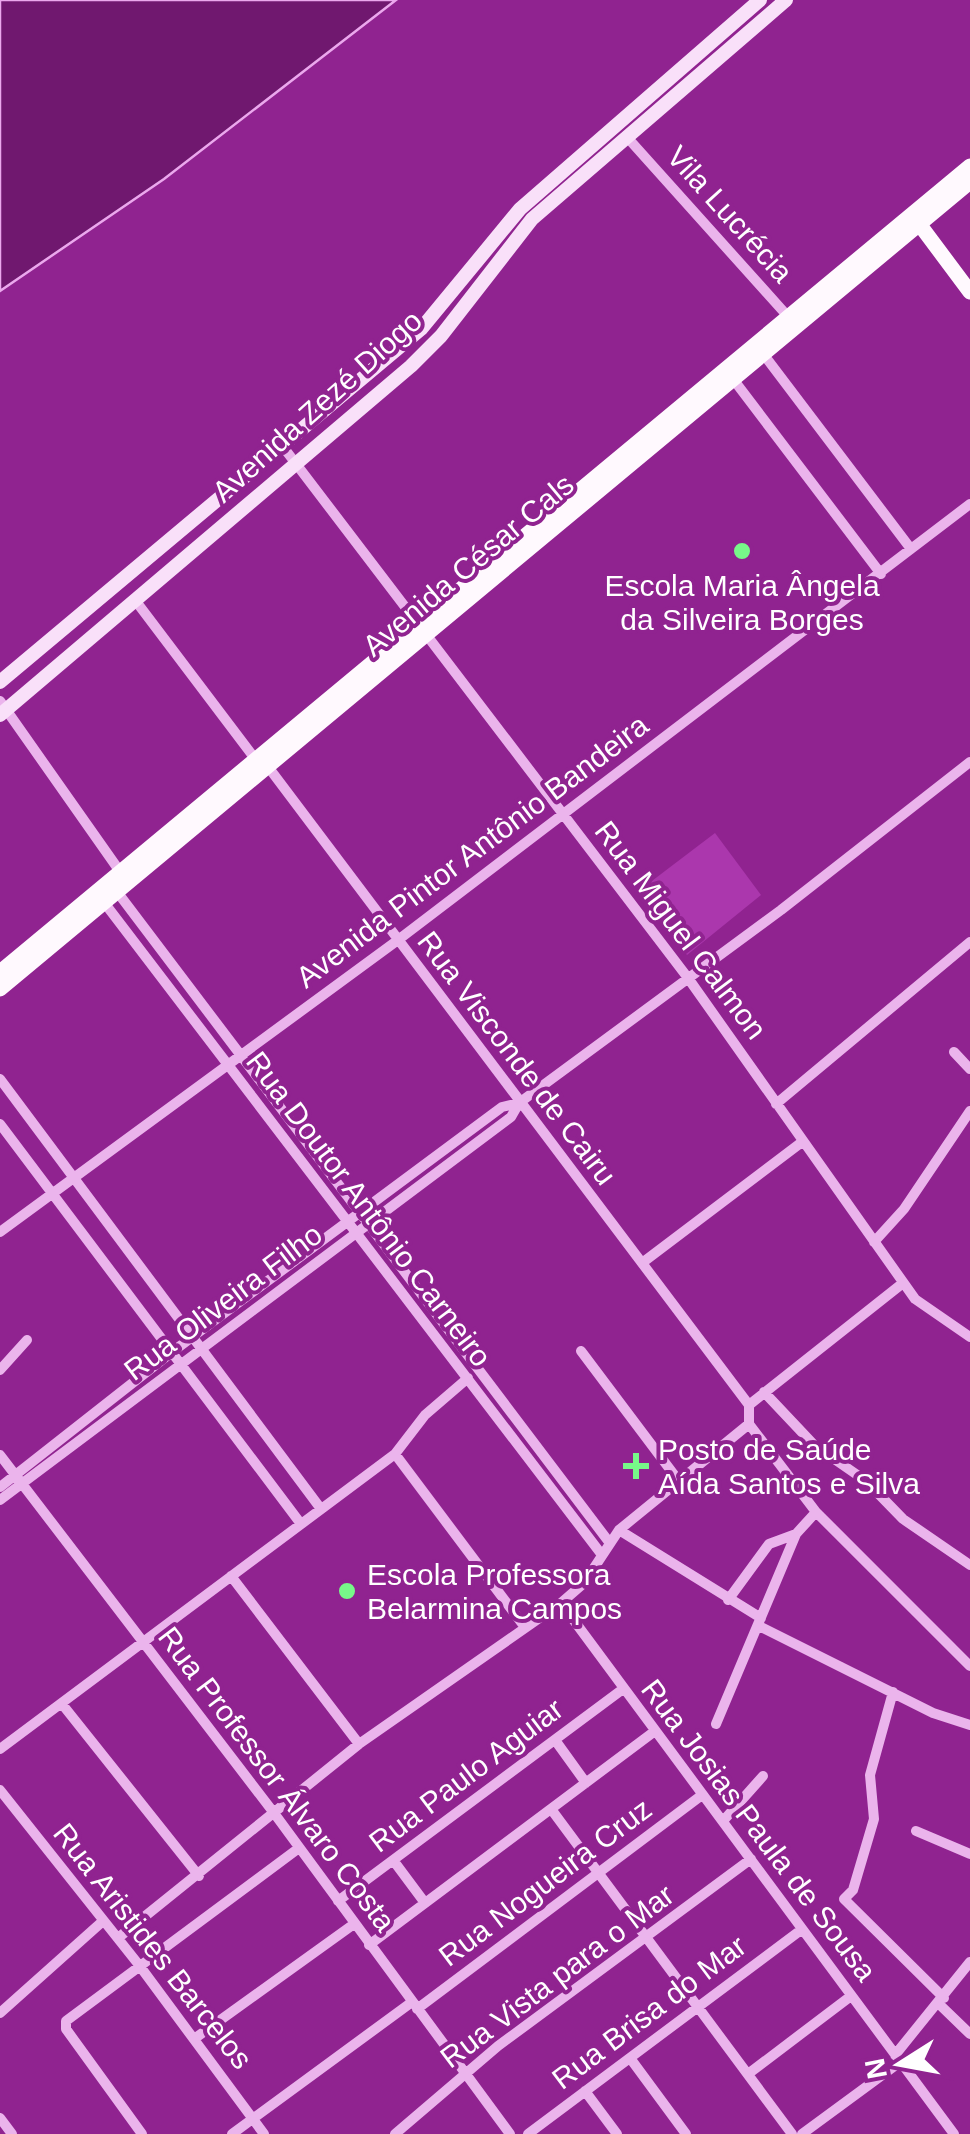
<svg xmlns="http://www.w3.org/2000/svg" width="970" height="2134" font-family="Helvetica,sans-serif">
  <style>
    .green { fill: #ab37ad }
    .water { fill: #70186f; stroke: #eba8ed; stroke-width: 2.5 }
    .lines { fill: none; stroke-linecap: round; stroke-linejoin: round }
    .street { stroke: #ebb4ec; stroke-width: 10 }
    .secondary { stroke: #f9e0f9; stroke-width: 14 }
    .primary { stroke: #fff9fe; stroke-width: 15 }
    .poi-dot { fill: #77f889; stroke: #902390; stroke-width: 4 }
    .labels { text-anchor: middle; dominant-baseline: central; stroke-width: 8; stroke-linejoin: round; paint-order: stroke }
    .street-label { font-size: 30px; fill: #fff; stroke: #902390 }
    .poi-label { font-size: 30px; fill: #fff; stroke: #902390; text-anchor: start }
  </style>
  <rect width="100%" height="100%" fill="#902390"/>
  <path class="green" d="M715,833l46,62 -74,60 -47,-65z"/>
  <path class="water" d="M0,0h396l-232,179 -164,112z"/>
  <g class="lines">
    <path class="street" d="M626,136l166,185
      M761,351l150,198
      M730,375l151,199
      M284,448l404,530 227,321 55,38
      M135,600l121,160 16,12 477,633
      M0,701l121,172
      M115,889l494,653
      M103,901l499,654
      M954,1052l16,17
      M0,1079l321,430
      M776,1104l194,-162
      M0,1124l301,400
      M0,1232l398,-292 572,-436
      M874,1242l30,-33 66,-98
      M642,1263l160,-121
      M581,1351l97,129
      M0,1370l27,-30
      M764,1392l50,53 52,36 37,38 67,46
      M749,1405v19l67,88 154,154
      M749,1405l154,-122
      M395,1454l129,172
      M0,1455l274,358 236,321
      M0,1487l172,-135 330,-245 17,-4 262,-193 189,-148
      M0,1500l511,-383 8,-14
      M619,1530l142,88
      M231,1576l128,168
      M728,1600l41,-56 27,-10 20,-22
      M561,1603l393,531
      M759,1626l174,87 37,12
      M893,1692l-23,83 4,44 -21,71 -9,9 100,99
      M62,1704l137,172
      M716,1724l80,-190
      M555,1740l31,43
      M0,1749l395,-295 30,-39 43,-37
      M0,1790l139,175 125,169
      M551,1809l241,325
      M723,1821l40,-45
      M916,1831l54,23
      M393,1860l32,43
      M338,1901l285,-212
      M118,1938l241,-194 202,-141 23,-20 35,-53 130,-106
      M369,1945l286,-214
      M939,2004l31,30
      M417,2009l285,-214
      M0,2013l103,-92
      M194,2039l160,-115
      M895,2055l75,-93
      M630,2058l56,76
      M748,2074l103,-78
      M585,2091l32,43
      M0,2118l12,16
      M142,2134l-76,-105v-8l233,-173
      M232,2134l180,-132
      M395,2134l103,-88 253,-187
      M528,2134l273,-204
      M802,2134l98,-72"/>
    <path class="secondary" d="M0,682l421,-353 99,-120 240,-209
      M0,715l411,-349 30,-30 91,-117 254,-219"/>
    <path class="primary" d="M914,217l56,75
      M0,972l970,-806
      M0,989l970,-807"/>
  </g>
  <g class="poi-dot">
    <circle cx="742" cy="551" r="10"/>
    <path d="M631 1451h10v10h10v10h-10v10h-10v-10h-10v-10h10z"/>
    <circle cx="347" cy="1591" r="10"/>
  </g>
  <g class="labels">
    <g class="street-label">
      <text transform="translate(730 214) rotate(48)">Vila Lucrécia</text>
      <text transform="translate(317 406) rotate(-42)">Avenida Zezé Diogo</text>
      <text transform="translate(468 565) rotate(-40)">Avenida César Cals</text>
      <text transform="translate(472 851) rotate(-37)">Avenida Pintor Antônio Bandeira</text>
      <text transform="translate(681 930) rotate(53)">Rua Miguel Calmon</text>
      <text transform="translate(517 1058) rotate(53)">Rua Visconde de Cairu</text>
      <text transform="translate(369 1209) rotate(53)">Rua Doutor Antônio Carneiro</text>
      <text transform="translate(223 1302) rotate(-37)">Rua Oliveira Filho</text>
      <text transform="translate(466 1775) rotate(-37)">Rua Paulo Aguiar</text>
      <text transform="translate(277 1779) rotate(53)">Rua Professor Álvaro Costa</text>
      <text transform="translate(759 1830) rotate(53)">Rua Josias Paula de Sousa</text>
      <text transform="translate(545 1882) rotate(-37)">Rua Nogueira Cruz</text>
      <text transform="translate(153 1946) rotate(52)">Rua Aristides Barcelos</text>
      <text transform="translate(557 1976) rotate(-37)">Rua Vista para o Mar</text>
      <text transform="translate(649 2012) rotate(-37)">Rua Brisa do Mar</text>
    </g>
    <g class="poi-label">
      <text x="742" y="585" text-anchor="middle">Escola Maria Ângela<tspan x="742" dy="34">da Silveira Borges</tspan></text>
      <text x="658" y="1449">Posto de Saúde<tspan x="658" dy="34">Aída Santos e Silva</tspan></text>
      <text x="367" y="1574">Escola Professora<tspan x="367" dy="34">Belarmina Campos</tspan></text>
    </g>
  </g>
  <g transform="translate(900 2064) rotate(259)" stroke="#902390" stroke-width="8" paint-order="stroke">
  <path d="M0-8L18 38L0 25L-18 38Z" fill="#ffffff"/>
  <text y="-15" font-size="28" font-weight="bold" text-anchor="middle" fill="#ffffff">N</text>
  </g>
</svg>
